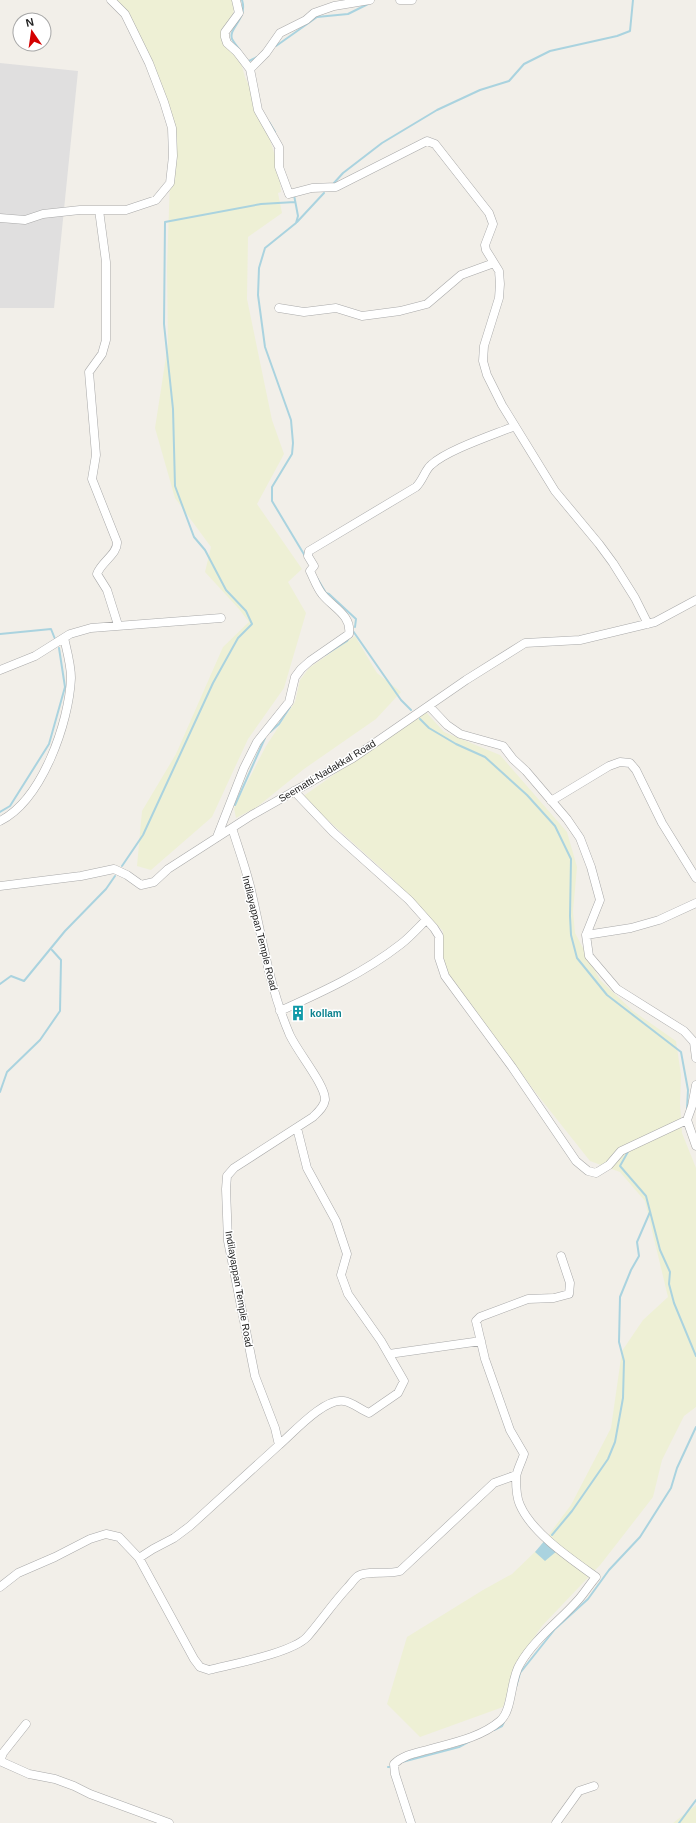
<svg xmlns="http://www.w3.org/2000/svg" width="696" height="1823" font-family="Helvetica,sans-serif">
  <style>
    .residential { fill: #e0dfdf }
    .farmland { fill: #eef0d5 }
    .water { fill: #aad3df }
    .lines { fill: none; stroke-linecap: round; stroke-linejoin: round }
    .stream { stroke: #aad3df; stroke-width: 2 }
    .minor-casing { stroke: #a9a9a9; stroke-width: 9 }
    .minor { stroke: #fff; stroke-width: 8 }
    .labels { text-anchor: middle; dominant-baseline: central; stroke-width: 3; stroke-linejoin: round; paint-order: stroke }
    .street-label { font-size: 10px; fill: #222; stroke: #fff }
    .culture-label { font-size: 10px; font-weight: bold; fill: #0d838f; stroke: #fff; text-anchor: start }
  </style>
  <rect width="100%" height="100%" fill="#f2efe9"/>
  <path class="residential" d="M0,63l78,8 -24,237h-54z"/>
  <path class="farmland" d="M114,0h122l-9,41 14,22 4,14 15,32 18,56 3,27 -3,1 4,20 -34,24 -1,62 25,121 12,34 -27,50 45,65 -14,13 18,31 -22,75 -36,51 -36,78 -61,53 -14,-4 5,-55 34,-57 47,-107 26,-25 -10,-13 -34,-37 6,-25 -36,-49 -20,-70 13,-84 -1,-76 5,-147 -18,-55z
    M355,636l22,37 24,19 -25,27 -72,50 -47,38 -21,11 -2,-10 32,-62 29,-44 5,-22 9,-12z
    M425,711l19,21 56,23 67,77 10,35 -4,44 2,22 25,47 33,31 43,30 5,34 -1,28 2,30 14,35v239l-12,9 -22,44 -9,37 -52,67 -59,62 -25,36 -14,45 -83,30 -33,-33 20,-67 76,-47 29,-16 27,-26 32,-43 40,-77 11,-77 21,-31 25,-23 -23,-96 -25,-29 -30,-11 -54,-68 -93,-127v-35l-52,-54 -89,-80z
    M696,1805v18h-23z"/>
  <path class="water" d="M546,1539l11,12 -12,10 -10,-9z"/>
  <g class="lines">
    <path class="stream" d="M276,46l41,-29 31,-3 20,-10
      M240,50c-3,-4 -6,-7 -8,-11 -4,-11 16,-20 10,-39
      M249,61l8,-4
      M269,122l6,10
      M334,183l9,-10 39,-30 55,-33 43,-20 29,-9 15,-17 26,-13 67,-15 13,-5 3,-31
      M294,195l4,21 -2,7 -31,25 -6,20 -1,27 7,52 26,73 2,23 -1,11 -20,33v14l33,55
      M297,222l27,-29
      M317,578l9,15 3,1 27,25 -1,8
      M353,631l48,69 10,10
      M0,634l51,-5 4,10
      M325,655l22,-14 2,-3
      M420,719l9,9 27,16 29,13 42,38 28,31 16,33 -1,57 1,19 6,23 30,37 74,57 7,38 -1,18
      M270,732l9,-8 11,-17
      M235,805l30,-67
      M0,812l10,-6 39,-62 16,-57 -6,-39
      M122,866l21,-31 70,-152 25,-45 14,-14 -6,-13 -20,-21 -21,-40 -11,-13 -19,-51 -2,-77 -9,-85 1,-102 96,-18 34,-2
      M0,984l11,-8 13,5 41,-50 41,-42 9,-13
      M0,1092l7,-20 33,-32 20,-29 1,-51 -9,-10
      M629,1150l-9,16 26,30 14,54 10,22 -1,12 5,19 22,53
      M552,1535l20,-24 36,-52 7,-17 8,-44 1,-37 -5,-19 1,-45 11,-27 8,-14 -2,-14 13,-30
      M516,1687l4,-14 35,-44 33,-30 21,-29 31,-33 31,-49 6,-20 19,-41
      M494,1730l8,-4 2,-4
      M402,1762l57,-15 11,-6
      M388,1767h1
      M679,1823l17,-23"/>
    <defs>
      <path id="minor" d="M236,0l3,13 -14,19v5l2,6 10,9 13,17 8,41 21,37v20l10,27 23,-6 24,-1 91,-46 8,3 54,69 4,11 -8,21 1,5 13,21 1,13 -1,14 -15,48 -1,15 4,14 15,30 53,86 44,53 14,19 22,35 13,26
        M400,0h12
        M250,69l16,-16 14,-20 26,-13 8,-7 20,-7 36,-6
        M99,210l7,52v78l-4,14 -13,18 7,83 -4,24 25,63c1,12 -16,20 -20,32l10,16 11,35
        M0,218l25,2 18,-6 37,-4h46l30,-10 14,-17 3,-27 -1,-28 -8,-26 -15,-39 -24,-49 -14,-14
        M279,308l25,4 32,-4 26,8 38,-5 27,-7 34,-29 33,-12
        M0,670l35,-14 35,-22 21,-6 130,-10
        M429,706l18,19 13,9 43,12 10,13 13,12 41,48 13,19 11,29 9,33 -14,35 3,21 28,33 67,42 10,11 2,16
        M294,791l39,41 76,68 25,28 5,8v22l6,18 67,91 64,94 12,10 8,2 13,-8 12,-14 66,-31
        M551,801l58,-35 11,-4 10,1 6,7 26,53 34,55
        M0,821c42,-21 69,-98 71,-143 0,-13 -4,-27 -7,-40
        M217,837l27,-69 13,-26 32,-40 6,-25 6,-8 9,-8 39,-27c3,-19 -17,-27 -27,-40 -5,-6 -8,-15 -12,-23l4,-5 -6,-10 1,-5 107,-64c7,-7 9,-17 15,-22 16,-15 62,-30 84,-39
        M0,886l81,-10 33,-7 13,6 14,10 13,-3 14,-13 84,-54 101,-57 113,-78 59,-37 55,-3 75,-18 41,-22
        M586,935l45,-7 28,-8 37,-17
        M280,1011c42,-19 84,-38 121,-67 9,-7 17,-16 25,-24
        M696,1085l-4,21 -5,14 9,26
        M389,1354l92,-13
        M279,1445c15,-13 45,-47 65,-44 8,1 17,9 25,12l29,-20 6,-12 -23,-40 -33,-47 -7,-19 6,-21 -11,-33 -29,-53 -10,-40
        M139,1558l55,101 6,8 9,3c23,-6 83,-17 98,-33 14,-16 26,-34 41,-50 3,-3 6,-8 10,-11 9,-6 30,-1 42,-5l94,-88 22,-8
        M0,1587l18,-14 37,-16 35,-18 16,-5 13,3 20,21 14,-9 21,-11 16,-12 89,-81 -4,-17 -20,-52 -27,-135 -2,-52 1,-13 7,-8 79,-51c5,-5 11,-10 12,-17 1,-15 -30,-51 -36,-67 -20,-47 -27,-97 -39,-147 -5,-20 -12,-39 -18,-58
        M0,1761l29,13 26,5 19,7 16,8 79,29
        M0,1761l3,-8 23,-29
        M411,1823l-16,-49 -1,-10c9,-9 22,-11 33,-14 25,-7 53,-12 73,-29 13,-11 10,-42 20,-57 15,-26 40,-43 59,-65 6,-7 11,-15 17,-22 -25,-18 -64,-44 -76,-72 -4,-8 -4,-19 -4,-28 1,-7 6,-16 8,-23l-14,-24 -25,-71 -8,-34 -1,-4 4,-4 48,-18 26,-1 15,-4 1,-11 -9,-27
        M556,1823l23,-32 15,-5"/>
    </defs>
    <use href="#minor" class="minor-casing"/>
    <use href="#minor" class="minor"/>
  </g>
  <defs>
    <symbol id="building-bare" viewBox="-9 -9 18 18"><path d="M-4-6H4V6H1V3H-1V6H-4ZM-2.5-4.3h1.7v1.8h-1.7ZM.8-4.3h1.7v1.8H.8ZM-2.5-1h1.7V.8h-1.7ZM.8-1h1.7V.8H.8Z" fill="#0f9aa8" stroke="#fff" stroke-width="2.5" paint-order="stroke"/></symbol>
  </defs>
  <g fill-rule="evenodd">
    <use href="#building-bare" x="287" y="1002" width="22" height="22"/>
  </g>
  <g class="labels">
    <g class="street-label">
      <text transform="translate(327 771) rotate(-31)">Seematti-Nadakkal Road</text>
      <text transform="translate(260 933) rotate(76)">Indilayappan Temple Road</text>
      <text transform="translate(239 1289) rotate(80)">Indilayappan Temple Road</text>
    </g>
    <g class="culture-label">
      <text x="310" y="1013">kollam</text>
    </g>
  </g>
  <g transform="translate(32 32) rotate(347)"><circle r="19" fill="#ffffff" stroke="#a7a7a7"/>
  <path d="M0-3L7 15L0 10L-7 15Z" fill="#d40000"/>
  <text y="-6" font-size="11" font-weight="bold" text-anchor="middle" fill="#222222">N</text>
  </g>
</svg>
